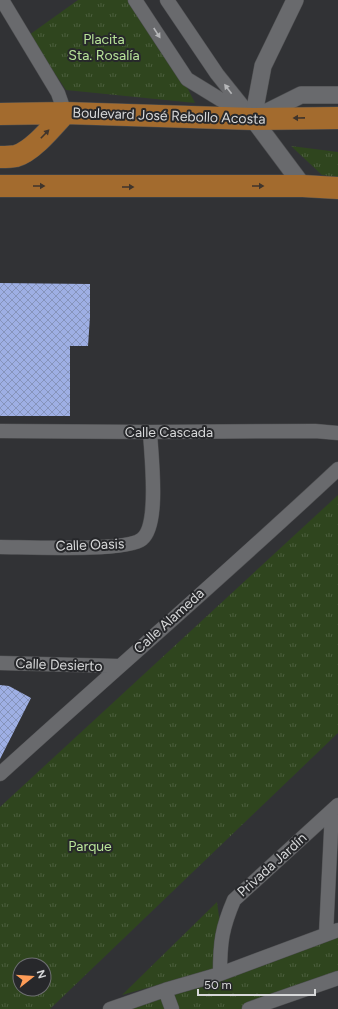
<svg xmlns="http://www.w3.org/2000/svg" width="338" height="1009" font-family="Figtree,sans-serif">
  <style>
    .park { fill: url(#park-tufts); fill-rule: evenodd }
    .building { fill: url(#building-cross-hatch) }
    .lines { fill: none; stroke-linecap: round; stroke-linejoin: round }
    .minor-casing { stroke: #4e4f51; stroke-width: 15 }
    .tertiary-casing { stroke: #4e4f51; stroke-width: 18 }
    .primary-casing { stroke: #4e4f51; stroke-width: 23 }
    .minor { stroke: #696a6d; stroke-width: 14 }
    .tertiary { stroke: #696a6d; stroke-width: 17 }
    .primary { stroke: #a36b2e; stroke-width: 22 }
    .oneway { fill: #b6b7b9 }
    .oneway2 { fill: #40352c }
    .labels { text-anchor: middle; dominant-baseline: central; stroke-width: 4; stroke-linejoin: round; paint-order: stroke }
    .park-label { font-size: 14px; fill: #b8e399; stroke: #27282b }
    .street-label { font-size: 14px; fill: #d7d8d9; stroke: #27282b }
  </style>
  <defs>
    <pattern id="park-tufts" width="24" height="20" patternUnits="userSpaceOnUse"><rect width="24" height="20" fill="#2f451e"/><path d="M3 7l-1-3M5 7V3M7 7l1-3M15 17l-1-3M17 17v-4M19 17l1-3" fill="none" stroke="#4c5f3e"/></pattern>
    <pattern id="building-cross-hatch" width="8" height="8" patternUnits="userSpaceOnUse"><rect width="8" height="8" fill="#9eafe4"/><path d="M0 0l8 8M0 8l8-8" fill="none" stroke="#8694bb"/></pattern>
  </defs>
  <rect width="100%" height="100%" fill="#313235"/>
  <path class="park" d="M78,0h51l55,81 11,22 -129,-13 -37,-55z
    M291,146l47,6v25l-16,-2z
    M338,495v238l-288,276h-50v-202zM20,965h24v24h-24z
    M217,902l3,22 -5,45 -93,26z
    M338,934v42l-97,33h-66l-7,-18z
    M164,993l6,16h-53z"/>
  <path class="building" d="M0,283l90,1v33l-2,29h-18v70h-70z
    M0,685l9,1 22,12 -31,61z"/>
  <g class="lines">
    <defs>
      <path id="minor" d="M2,0l56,93 7,20
        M135,0l52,79 62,38
        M167,0l50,74 28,35
        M0,431l150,1 165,-1 23,2
        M0,547c24,0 128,5 142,-8 18,-14 9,-85 8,-107
        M0,663l118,3
        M0,774c112,-102 227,-201 338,-305
        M326,934l6,-123
        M220,974c0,-32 2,-46 14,-74l104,-95
        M165,990l7,19
        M110,1009l55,-19 55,-16 118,-44
        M249,1009l89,-31"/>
      <path id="tertiary" d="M295,0l-32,66 -10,53 50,67
        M255,118l46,-23h37"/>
      <path id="primary" d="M0,114l65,-1 188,6 85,-1
        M0,157c5,0 11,0 16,-1 17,-5 37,-30 49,-43
        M0,186h303l35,2"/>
    </defs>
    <use href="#minor" class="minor-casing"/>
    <use href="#tertiary" class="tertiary-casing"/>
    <use href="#primary" class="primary-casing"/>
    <use href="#minor" class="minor"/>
    <use href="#tertiary" class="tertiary"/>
    <use href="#primary" class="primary"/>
  </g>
  <defs><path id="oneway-solid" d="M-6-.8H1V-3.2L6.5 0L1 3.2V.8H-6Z"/></defs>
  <g class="oneway">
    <use href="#oneway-solid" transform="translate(157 33) rotate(57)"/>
    <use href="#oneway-solid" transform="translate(228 89) rotate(-127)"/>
  </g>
  <g class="oneway2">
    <use href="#oneway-solid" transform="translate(299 118) rotate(179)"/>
    <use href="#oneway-solid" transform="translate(45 134) rotate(-46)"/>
    <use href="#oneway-solid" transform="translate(39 186)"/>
    <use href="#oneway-solid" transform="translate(258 186)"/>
    <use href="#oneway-solid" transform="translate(128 187)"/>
  </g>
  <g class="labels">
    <g class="park-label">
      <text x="104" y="39">Placita<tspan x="104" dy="16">Sta. Rosalía</tspan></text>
      <text x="90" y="846">Parque</text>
    </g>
    <g class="street-label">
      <text transform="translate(169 116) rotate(2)">Boulevard José Rebollo Acosta</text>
      <text x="169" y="432">Calle Cascada</text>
      <text transform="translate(90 545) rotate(-2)">Calle Oasis</text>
      <text transform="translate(169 621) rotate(-42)">Calle Alameda</text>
      <text transform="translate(59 665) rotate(2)">Calle Desierto</text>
      <text transform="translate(272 865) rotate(-42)">Privada Jardín</text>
    </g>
  </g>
  <g transform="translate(32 977) rotate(73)"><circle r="19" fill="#27282b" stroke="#6d6e71"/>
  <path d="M0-3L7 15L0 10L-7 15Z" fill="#fe9c57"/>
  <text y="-6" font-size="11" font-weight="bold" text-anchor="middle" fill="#d7d8d9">N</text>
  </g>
  <path d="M198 989v6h117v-6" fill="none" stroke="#d7d8d9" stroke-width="2"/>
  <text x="204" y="989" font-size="12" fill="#d7d8d9" stroke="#27282b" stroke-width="3" paint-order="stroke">50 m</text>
</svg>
